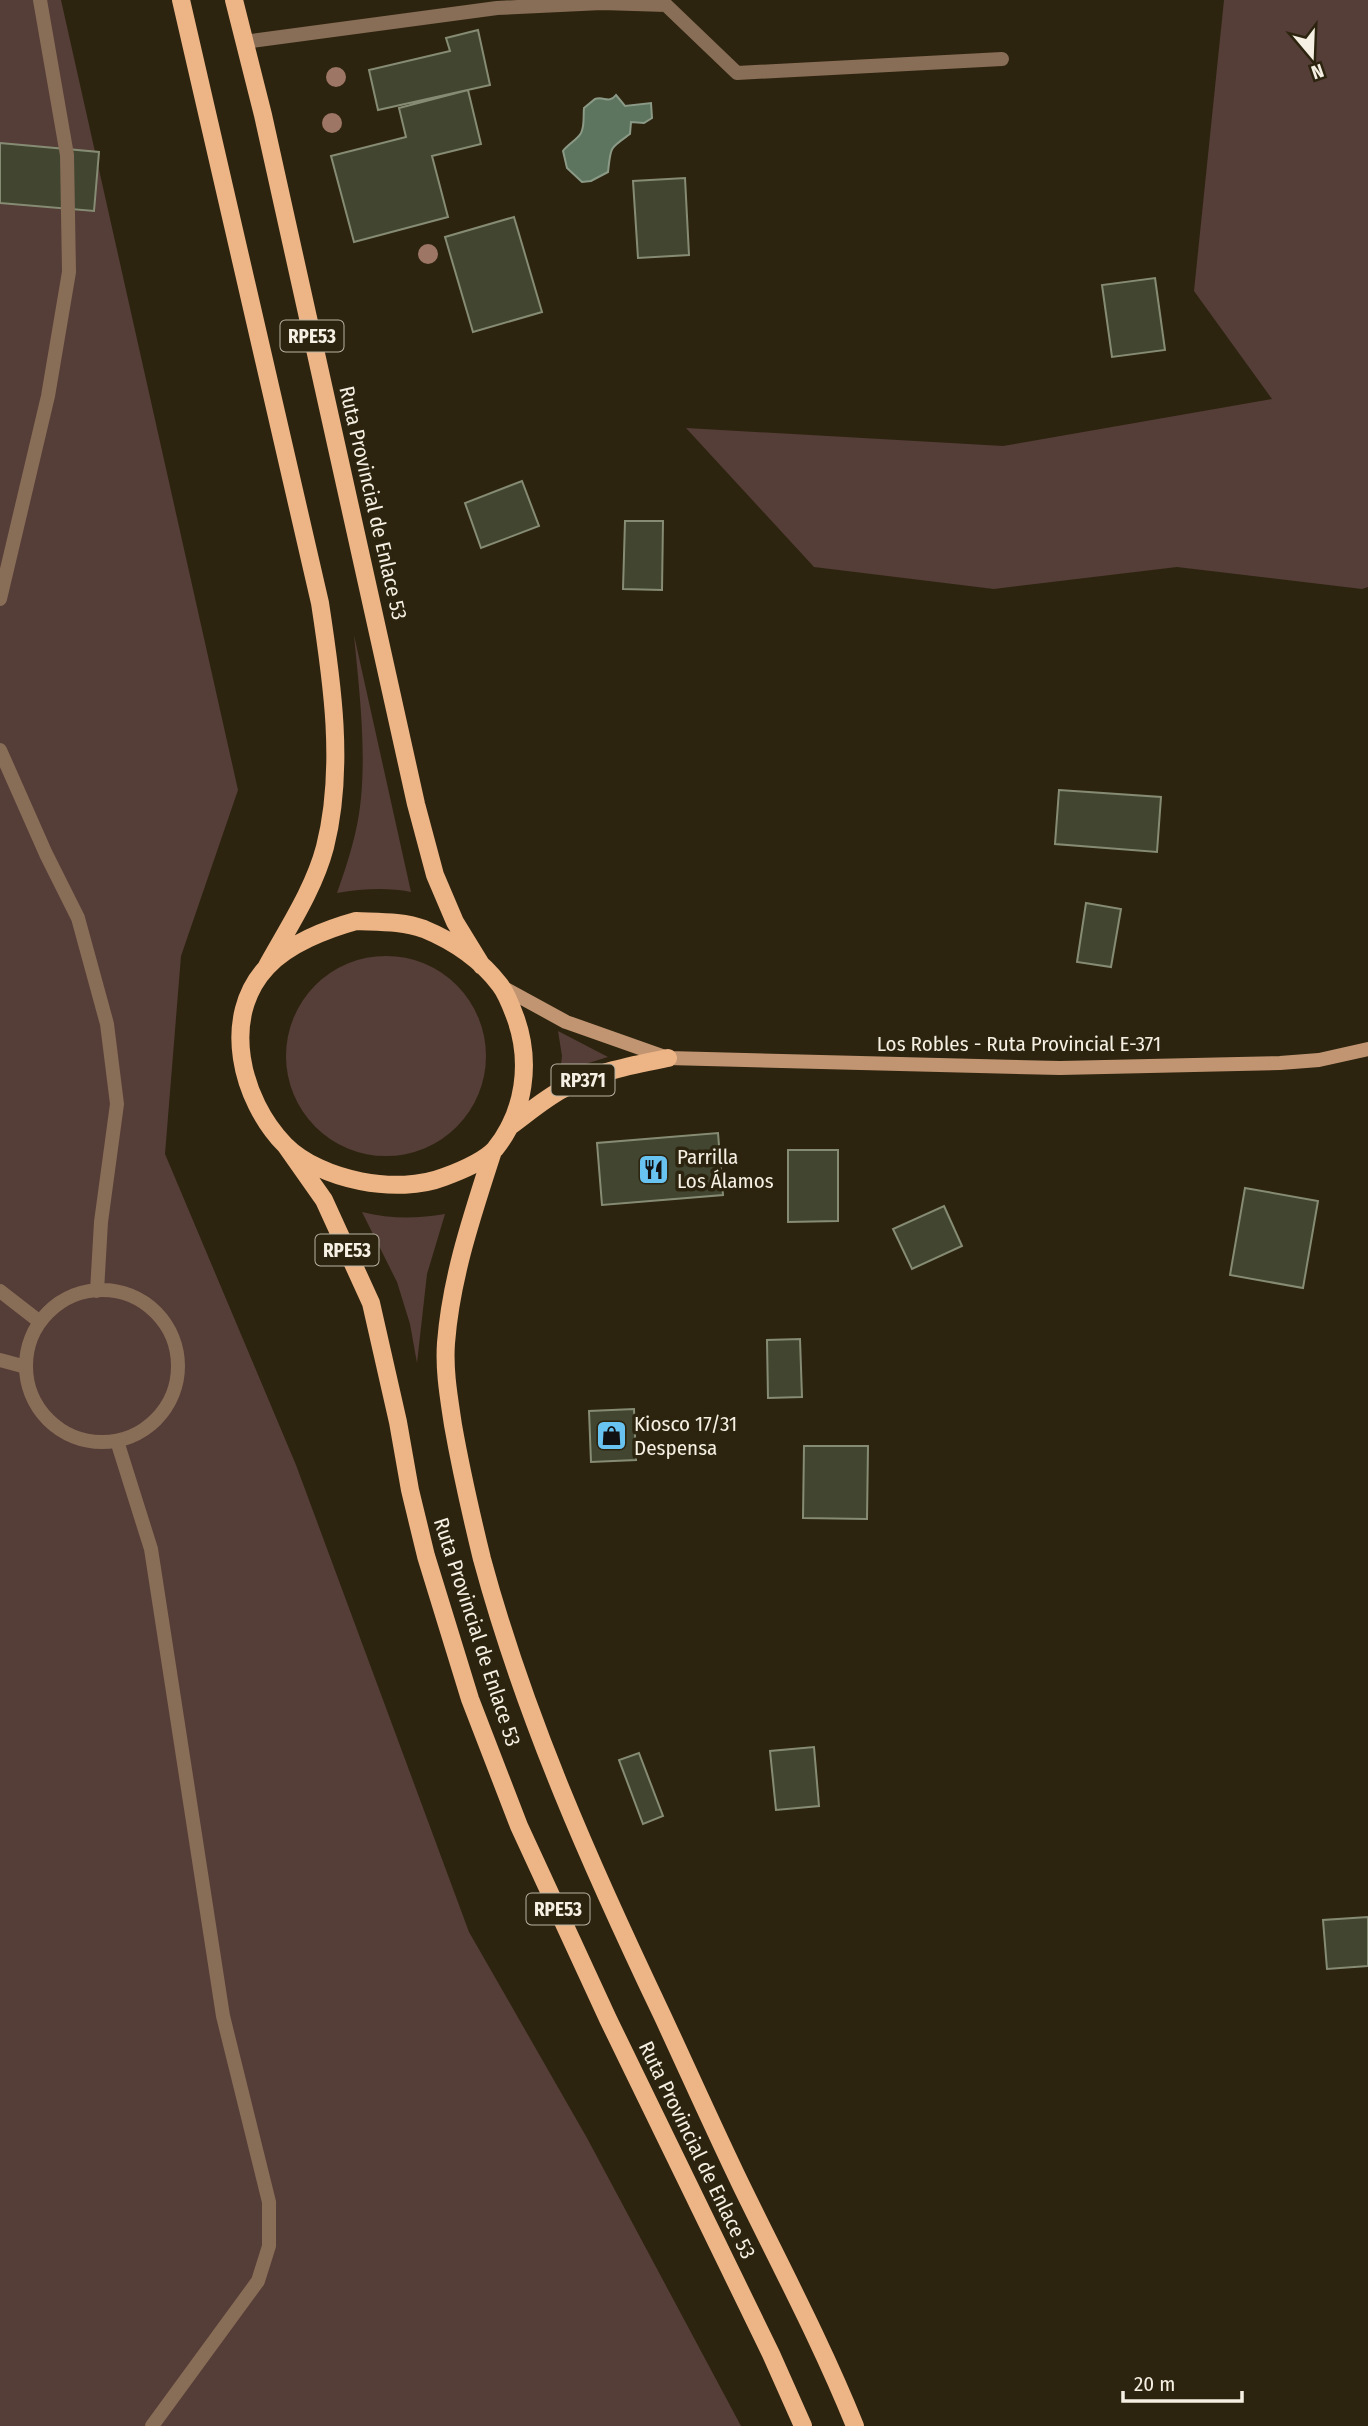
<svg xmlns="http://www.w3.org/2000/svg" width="1368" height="2426" font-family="'Fira Sans Condensed',sans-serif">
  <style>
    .green { fill: #553d38 }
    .water { fill: #5d755e; stroke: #8b9a86; stroke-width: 2 }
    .building { fill: #424630; stroke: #868c73; stroke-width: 2 }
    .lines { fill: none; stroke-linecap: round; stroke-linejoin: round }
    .lane { stroke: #886d57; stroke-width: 14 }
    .street { stroke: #886d57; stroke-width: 14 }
    .secondary { stroke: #c19572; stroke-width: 14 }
    .primary { stroke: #edb486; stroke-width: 18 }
    .tree { fill: #9d7666 }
    .labels { text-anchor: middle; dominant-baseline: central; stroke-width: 7; stroke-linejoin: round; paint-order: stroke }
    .shield { fill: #2d240f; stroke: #b9b3a3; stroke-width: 2 }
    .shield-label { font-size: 19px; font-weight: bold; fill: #f5f0e3 }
    .street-label { font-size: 21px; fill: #f5f0e3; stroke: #2d240f }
    .poi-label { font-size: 21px; fill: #f5f0e3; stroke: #2d240f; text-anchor: start }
  </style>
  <rect width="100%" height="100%" fill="#2d240f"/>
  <path class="green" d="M0,0h61l177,790 -57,166 -16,198 131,311 173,467 118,206 154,288h-741z
    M1224,0h144v587l-6,2 -185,-22 -183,22 -180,-22 -128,-139 317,18 269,-47 -78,-108z
    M354,635l57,257c-25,-5 -49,-3 -74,1 11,-31 21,-62 24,-95 5,-54 -2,-110 -7,-163z
    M286 1056a100 100 0 1 1 200 0a100 100 0 1 1-200 0Z
    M558,1031l50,26 -48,15 2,-16z
    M362,1212c29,7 54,7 83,2l-18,60 -10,89 -7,-39 -13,-42z"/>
  <path class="water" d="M616,95l9,11 26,-3 1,15 -8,5 -13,-1 -1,12c-21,15 -19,12 -22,38l-17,9 -9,1 -15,-14 -4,-17c5,-7 14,-11 18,-18 4,-8 2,-17 3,-25l11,-9c9,-3 14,5 21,-4z"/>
  <path class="building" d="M478,30l12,55 -112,25 -9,-40 81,-19 -4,-13z
    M468,90l13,54 -49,12 16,61 -94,25 -23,-86 75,-19 -7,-29z
    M0,143l99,9 -5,59 -94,-8z
    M685,178l4,77 -51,3 -5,-77z
    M514,217l28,95 -69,20 -28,-95z
    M1155,278l10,72 -53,7 -10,-72z
    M522,481l17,45 -58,22 -16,-45z
    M625,521h38l-1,69 -39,-1z
    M1059,790l102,7 -4,55 -102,-8z
    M1086,903l35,6 -10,58 -34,-5z
    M718,1133l5,62 -121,10 -5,-62z
    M788,1150h50v71l-50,1z
    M1245,1188l73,13 -15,87 -73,-13z
    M944,1206l18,40 -50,23 -19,-40z
    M800,1339l2,58 -34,1 -1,-58z
    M634,1409l2,51 -45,2 -2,-51z
    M804,1446h64l-1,73 -64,-1z
    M814,1747l5,59 -43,4 -6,-59z
    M639,1753l24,63 -20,8 -24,-64z
    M1368,1917v49l-41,3 -4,-49z"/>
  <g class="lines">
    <path class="lane" d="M244,42l253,-34 105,-5 64,2 71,68 265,-14"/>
    <path class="street" d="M0,599l48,-203 21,-124 -2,-117 -27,-155
      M0,750l46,104 32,64 29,106 10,80 -16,118 -4,69
      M26 1366a76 76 0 1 1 152 0a76 76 0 1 1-152 0Z
      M0,1291l40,31
      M0,1360l26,7
      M117,1441l34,108 72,467 46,186v44l-11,35 -106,145"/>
    <path class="secondary" d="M502,987l64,35 102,36 392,10 220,-5 39,-3 49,-11"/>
    <path class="primary" d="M181,0l139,603c12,78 25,165 5,244 -11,42 -37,81 -58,119
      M234,0l29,115 153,689 19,71 20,47 27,44
      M356,921c22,1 47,0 68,8 29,12 57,31 76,56 7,9 12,23 16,34 15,43 9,93 -21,130 -12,13 -35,22 -51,28 -46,18 -123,4 -159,-32 -44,-45 -65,-128 -18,-178 21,-23 60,-38 89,-46z
      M509,1127c18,-13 35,-28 54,-38 33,-17 70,-24 105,-31
      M286,1146l38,54 47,103 27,119 12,68 16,66 44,143 49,127 89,193 163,335 32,72
      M493,1151c-20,62 -42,126 -47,192 -2,28 3,55 7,82 8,45 18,89 29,134 43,159 110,309 181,458 26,56 51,112 78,168 39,80 81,159 114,241"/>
  </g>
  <g class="tree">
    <circle cx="336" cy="77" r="10"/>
    <circle cx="332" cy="123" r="10"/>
    <circle cx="428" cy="254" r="10"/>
  </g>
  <defs>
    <symbol id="restaurant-square" viewBox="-11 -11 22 22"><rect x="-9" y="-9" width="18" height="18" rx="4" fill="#69c3f1" stroke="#2d240f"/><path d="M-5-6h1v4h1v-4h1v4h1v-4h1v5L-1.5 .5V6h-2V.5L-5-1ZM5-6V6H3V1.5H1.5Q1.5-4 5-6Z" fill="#111"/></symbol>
    <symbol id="shop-square" viewBox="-11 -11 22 22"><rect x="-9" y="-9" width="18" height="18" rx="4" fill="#69c3f1" stroke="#2d240f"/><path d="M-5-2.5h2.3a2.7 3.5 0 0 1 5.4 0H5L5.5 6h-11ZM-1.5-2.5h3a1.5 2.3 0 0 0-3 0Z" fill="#111"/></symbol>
  </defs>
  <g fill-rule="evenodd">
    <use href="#restaurant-square" x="636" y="1152" width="35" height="35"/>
    <use href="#shop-square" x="594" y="1418" width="35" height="35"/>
  </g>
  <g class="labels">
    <g class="shield">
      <rect x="280.5" y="320.5" width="63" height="31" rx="5"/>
      <rect x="551.5" y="1064.5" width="63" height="31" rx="5"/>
      <rect x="315.5" y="1234.5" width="63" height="31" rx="5"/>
      <rect x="526.5" y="1893.5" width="63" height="31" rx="5"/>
    </g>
    <g class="shield-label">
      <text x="312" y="336">RPE53</text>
      <text x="583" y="1080">RP371</text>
      <text x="347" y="1250">RPE53</text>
      <text x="558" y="1909">RPE53</text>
    </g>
    <g class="street-label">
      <text transform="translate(373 503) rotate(77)">Ruta Provincial de Enlace 53</text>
      <text x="1019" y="1044">Los Robles - Ruta Provincial E-371</text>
      <text transform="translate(477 1632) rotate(72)">Ruta Provincial de Enlace 53</text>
      <text transform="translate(697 2150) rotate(64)">Ruta Provincial de Enlace 53</text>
    </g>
    <g class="poi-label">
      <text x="677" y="1157">Parrilla<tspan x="677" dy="24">Los Álamos</tspan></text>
      <text x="634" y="1424">Kiosco 17/31<tspan x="634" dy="24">Despensa</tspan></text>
    </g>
  </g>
  <g transform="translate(1312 56) rotate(161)" stroke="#2d240f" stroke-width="5" paint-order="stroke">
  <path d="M0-5L12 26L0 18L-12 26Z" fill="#f5f0e3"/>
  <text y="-10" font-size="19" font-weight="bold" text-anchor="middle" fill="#f5f0e3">N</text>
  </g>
  <path d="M1123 2391v10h119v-10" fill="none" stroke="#f5f0e3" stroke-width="3.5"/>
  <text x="1134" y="2391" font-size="21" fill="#f5f0e3" stroke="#2d240f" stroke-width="5" paint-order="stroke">20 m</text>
</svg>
